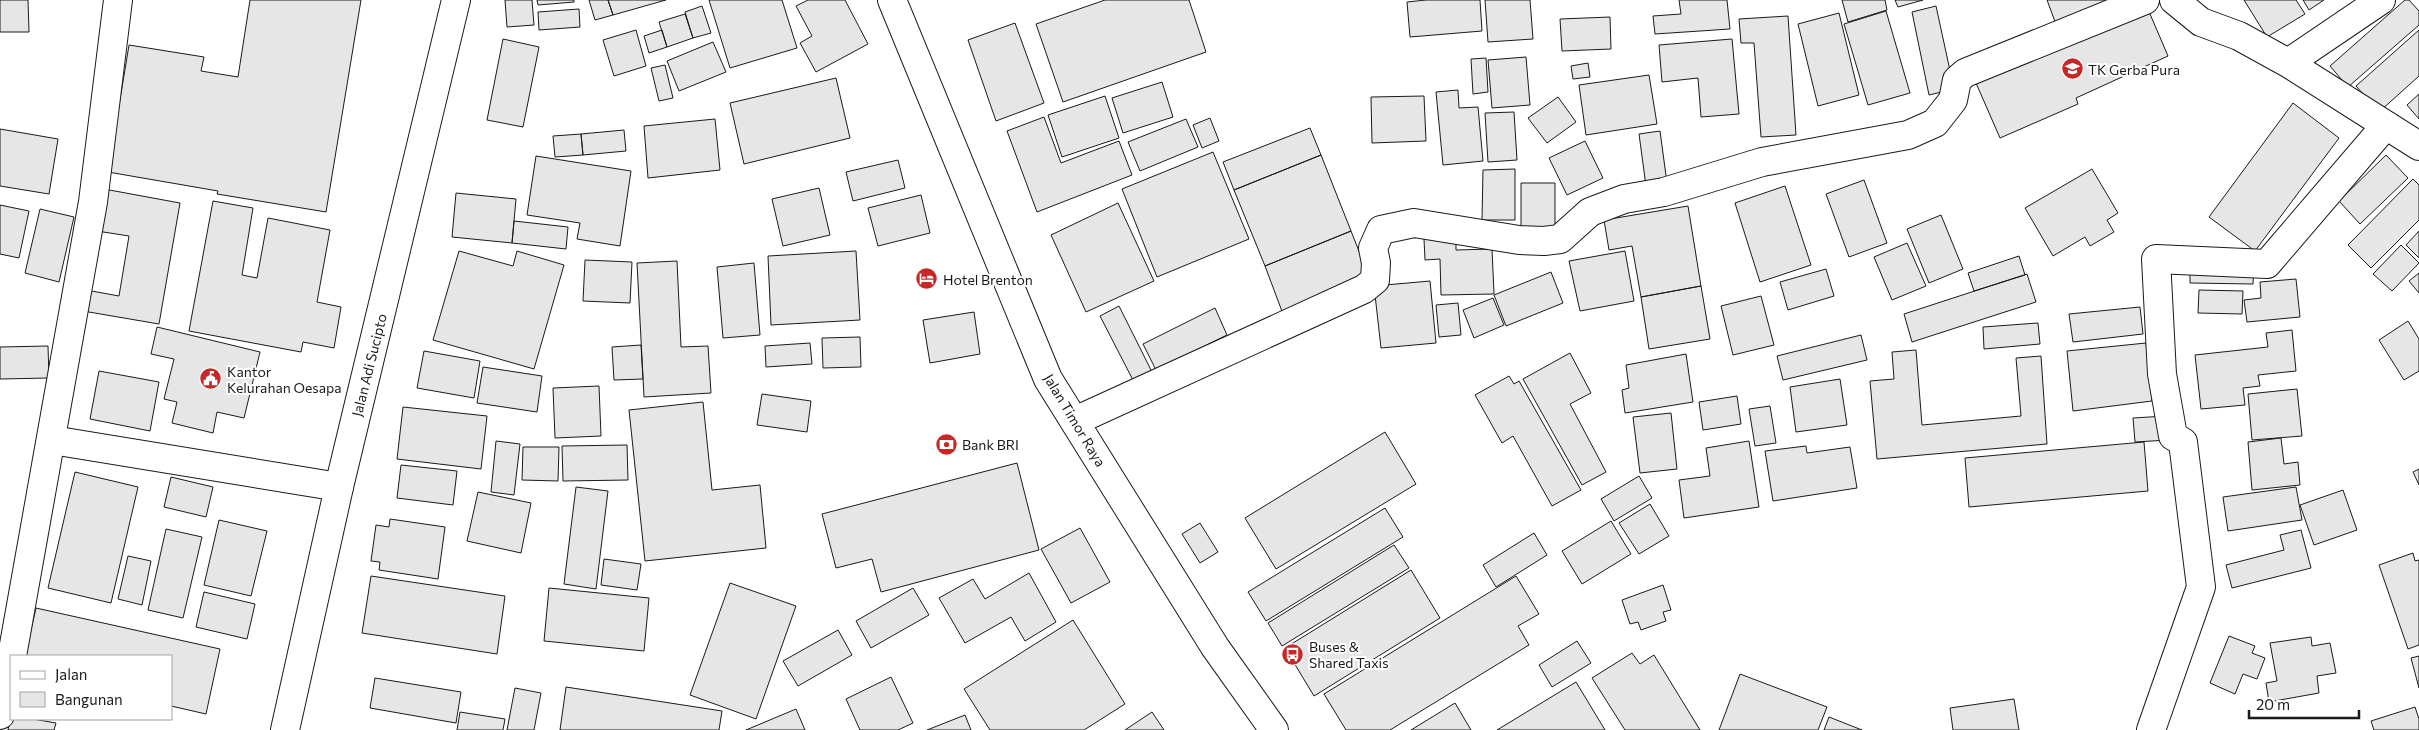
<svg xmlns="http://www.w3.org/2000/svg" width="2419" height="730" font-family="Commissioner,sans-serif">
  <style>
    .building { fill: #e6e6e6; stroke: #1a1a1a }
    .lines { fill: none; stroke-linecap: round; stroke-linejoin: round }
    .minor-casing { stroke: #1a1a1a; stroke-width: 30 }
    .secondary-casing { stroke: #1a1a1a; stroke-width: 30 }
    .trunk-casing { stroke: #1a1a1a; stroke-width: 30 }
    .minor { stroke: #fff; stroke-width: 28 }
    .secondary { stroke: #fff; stroke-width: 28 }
    .trunk { stroke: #fff; stroke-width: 28 }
    .labels { text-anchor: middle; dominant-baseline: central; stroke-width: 4; stroke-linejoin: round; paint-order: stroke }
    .poi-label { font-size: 14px; fill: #1a1a1a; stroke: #fff; text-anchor: start }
    .street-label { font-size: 14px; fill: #1a1a1a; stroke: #fff }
  </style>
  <rect width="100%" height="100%" fill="#fff"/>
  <path class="building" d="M0,0h28l1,32h-29z
    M250,0h111l-35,212 -109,-18 1,-3 -110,-19 21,-127 75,12 -3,14 37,6z
    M505,0h27l2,25 -27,2z
    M537,0h37v2l-36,3z
    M589,0h19l5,15 -18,5z
    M608,0h58l-53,15z
    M709,0h73l15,48 -67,20z
    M808,0h37l23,44 -52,28 -16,-29 12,-7 -16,-30z
    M1105,0h84l17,52 -143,50 -27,-78z
    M1426,0h54l2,31 -72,6 -3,-35z
    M1485,0h45l3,39 -45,3z
    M1679,0h48l3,29 -75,5 -2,-18 28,-2z
    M1842,0h43l2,10 -39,12z
    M1895,0h28l-25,7z
    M2047,0h62l-52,27z
    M2244,0h52l9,14 -38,23z
    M2303,0h21l-15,10z
    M2405,0h4l10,11v14l-71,62 -18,-21z
    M702,6l9,27 -18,5 -8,-26z
    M1936,6l18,83 -25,6 -17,-83z
    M2147,7l21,49 -92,42 2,6 -78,34 -24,-55z
    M579,9l1,18 -41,3 -1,-18z
    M1886,11l24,82 -42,12 -24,-81z
    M1839,13l20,82 -41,11 -20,-82z
    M685,14l8,24 -26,9 -8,-25z
    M1788,16l8,119 -35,2 -7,-94h-13l-2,-24z
    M1610,17l1,32 -49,2 -2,-32z
    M1015,23l29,80 -48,18 -28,-81z
    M636,30l10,36 -32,10 -11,-36z
    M662,30l5,17 -18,6 -5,-17z
    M2419,30v46l-40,36 -23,-26z
    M503,39l36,8 -16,80 -36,-7z
    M1732,39l7,75 -38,3 -3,-39 -36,4 -3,-37z
    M713,42l13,30 -47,19 -12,-30z
    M1526,57l4,48 -38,3 -4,-48z
    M1486,58l2,34 -15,2 -2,-35z
    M1588,63l2,14 -17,2 -2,-13z
    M665,65l8,33 -14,3 -8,-33z
    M1649,75l8,49 -71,11 -7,-50z
    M836,78l14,60 -106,26 -14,-61z
    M1162,82l11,35 -50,16 -11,-35z
    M1458,90l1,18 19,-1 5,54 -40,4 -7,-73z
    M2419,94v25l-12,-14z
    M1105,96l14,42 -57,19 -14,-42z
    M1424,96l2,45 -54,2 -1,-46z
    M1558,97l18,25 -29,21 -19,-25z
    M2293,103l46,35 -84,113 -46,-34z
    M1514,112l3,48 -29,2 -3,-49z
    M1044,117l17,46 58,-22 13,34 -95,37 -30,-81z
    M1210,118l9,23 -17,7 -9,-23z
    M715,119l5,51 -72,8 -4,-52z
    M1186,119l12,28 -58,24 -12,-29z
    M1310,128l11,27 -87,35 -11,-28z
    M0,129l58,10 -9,55 -49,-8z
    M624,130l2,21 -43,4 -2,-21z
    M1660,131l7,52 -21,3 -7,-52z
    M581,134l2,21 -28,2 -2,-21z
    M1585,141l18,37 -36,17 -18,-37z
    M1213,152l36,87 -92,38 -35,-88z
    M1321,155l30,76 -86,35 -31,-76z
    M2386,155l22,23 -48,46 -21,-23z
    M536,156l95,15 -11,75 -43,-7 3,-16 -53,-8z
    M898,160l7,28 -52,13 -7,-29z
    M1515,169v51h-33l1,-50z
    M2092,169l26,44 -11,7 7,12 -24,14 -5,-9 -32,19 -28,-48z
    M2413,179l6,6v35l-48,48 -23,-23z
    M1864,180l23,63 -38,14 -23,-63z
    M1521,183h34v44h-34z
    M1785,186l26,79 -51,17 -25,-79z
    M819,188l11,47 -47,11 -11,-47z
    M104,189l76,14 -21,121 -76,-13 3,-21 33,6 10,-60 -32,-5z
    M456,193l60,6 -4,44 -60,-6z
    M921,195l9,38 -52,13 -10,-38z
    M213,201l40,7 -11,67 15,3 11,-60 62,12 -13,72 24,5 -7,41 -31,-6 -2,10 -112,-21z
    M1118,203l36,78 -68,31 -35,-77z
    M0,205l29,6 -10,47 -19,-4z
    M1688,206l13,80 -60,11 -9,-51 -23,4 -5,-30z
    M40,209l34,8 -15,65 -34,-9z
    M1941,215l22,54 -34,14 -22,-54z
    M514,221l54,6 -2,22 -54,-6z
    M1351,231l19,48 -87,35 -18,-48z
    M2419,231v27l-13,-13z
    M1456,238v12l36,-1 2,45 -53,1 -1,-36 -15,1 -1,-21z
    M1907,243l19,43 -34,14 -18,-43z
    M2401,245l18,18 -27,28 -19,-17z
    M459,251l54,15 4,-15 47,14 -30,104 -101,-29z
    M856,251l4,69 -89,5 -3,-69z
    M1625,251l9,50 -54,10 -11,-50z
    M2019,256l6,19 -51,16 -6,-18z
    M585,260l47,2 -2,41 -47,-2z
    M677,261l4,86 27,-1 3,47 -67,4 -7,-134z
    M754,263l6,72 -37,3 -6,-71z
    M2190,264l64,2 -1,18 -63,-1z
    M1826,269l8,27 -46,14 -8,-28z
    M1551,272l12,31 -57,23 -12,-31z
    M2419,273v20l-10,-12z
    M2027,274l9,28 -124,40 -8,-28z
    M2296,279l4,38 -53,5 -3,-22 17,-2 -1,-16z
    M1430,281l6,62 -55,5 -7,-62z
    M1701,286l9,53 -61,10 -8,-52z
    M2199,290l44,1 -1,23 -44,-1z
    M1761,296l13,49 -41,10 -12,-49z
    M1493,298l11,27 -30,13 -11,-28z
    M1458,303l3,32 -22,2 -3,-32z
    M1119,306l34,68 -18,10 -35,-68z
    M2140,307l3,27 -70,8 -4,-28z
    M1215,308l12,27 -71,35 -13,-26z
    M974,312l6,42 -50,9 -7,-43z
    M2408,321l11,18v32l-15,9 -25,-40z
    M2038,323l2,21 -56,5 -1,-22z
    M157,327l103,25 -16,66 -27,-6 -4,21 -41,-10 5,-21 -13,-3 10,-40 -23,-5z
    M2292,330l4,41 -38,4 2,11 -17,2 2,17 -44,4 -6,-54 73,-8 -2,-14z
    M1861,335l6,25 -84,20 -6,-24z
    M860,337l1,30 -38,1 -1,-30z
    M810,343l2,21 -46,3 -1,-21z
    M2146,343l6,58 -79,10 -6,-60z
    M641,345l2,34 -29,1 -2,-33z
    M48,346l1,32 -49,1v-32z
    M1916,350l6,75 99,-9 -5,-58 25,-2 6,88 -170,15 -7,-78 24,-2 -2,-27z
    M424,351l56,10 -6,37 -57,-10z
    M1570,353l21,40 -21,11 36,68 -24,13 -59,-106z
    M1686,354l7,48 -68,11 -3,-23 7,-2 -3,-23z
    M483,367l59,9 -5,36 -60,-9z
    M99,371l60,11 -9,49 -60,-12z
    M1509,376l5,8 5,-3 62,109 -29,16 -39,-70 -11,7 -27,-48z
    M1840,379l7,46 -51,7 -6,-45z
    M599,386l2,50 -46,2 -2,-50z
    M2297,389l5,47 -50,4 -4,-46z
    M762,394l49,7 -4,31 -50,-7z
    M1737,396l4,28 -38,6 -4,-28z
    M703,402l9,88 48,-5 6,63 -121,13 -16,-151z
    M1770,406l6,37 -21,3 -6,-37z
    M403,407l84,9 -6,53 -84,-10z
    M1671,413l6,56 -37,4 -7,-56z
    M2166,416l2,24 -33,2 -2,-24z
    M1385,432l31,52 -140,85 -31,-51z
    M2281,438l3,26 14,-2 2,23 -48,5 -4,-48z
    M496,441l24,3 -6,51 -23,-3z
    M1749,441l10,66 -75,11 -5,-38 31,-4 -4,-28z
    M2144,442l4,49 -179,16 -4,-49z
    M627,445l1,35 -65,1 -1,-35z
    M1806,446l1,7 43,-6 7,41 -84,13 -8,-50z
    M523,447h36l-1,34 -36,-1z
    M1017,463l22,87 -158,42 -9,-33 -36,9 -14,-54z
    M401,465l56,6 -4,34 -56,-7z
    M2419,469v16l-6,-13z
    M75,472l63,15 -27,116 -63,-15z
    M1639,476l13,22 -38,23 -13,-22z
    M171,477l42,10 -7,30 -42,-10z
    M576,487l32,4 -12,98 -32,-5z
    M2296,487l6,33 -74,11 -5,-34z
    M2343,490l14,40 -43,15 -14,-40z
    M478,492l53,11 -10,50 -54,-12z
    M1650,504l19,32 -30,18 -20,-31z
    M1385,508l18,29 -137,84 -18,-29z
    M390,519l55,8 -7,52 -59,-9 1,-8 -9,-1 5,-36 13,2z
    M219,520l48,11 -16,65 -47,-11z
    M1611,521l20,33 -49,30 -20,-33z
    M1200,523l18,29 -18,11 -18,-29z
    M1080,528l30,54 -39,21 -30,-54z
    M166,529l36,8 -19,81 -35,-8z
    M2301,530l10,38 -79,20 -6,-23 58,-15 -4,-15z
    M1534,533l13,22 -51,32 -13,-22z
    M1394,545l15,23 -127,78 -14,-23z
    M2413,553l2,8 4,-1v85l-11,4 -29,-84z
    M128,556l23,5 -9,44 -24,-6z
    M604,559l37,5 -4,26 -36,-5z
    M1411,570l29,48 -126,78 -29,-48z
    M1029,573l27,49 -31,19 -14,-24 -46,26 -26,-45 34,-19 12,20z
    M371,576l134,20 -8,58 -135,-21z
    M1516,576l23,38 -21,12 11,19 -139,85h-44l-22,-36z
    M730,583l66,23 -40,113 -66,-24z
    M1663,585l8,25 -8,2 3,9 -25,9 -3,-8 -8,2 -8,-24z
    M549,588l100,10 -5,53 -100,-10z
    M913,588l16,27 -58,33 -15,-27z
    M204,592l51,12 -8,35 -51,-12z
    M36,608l184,41 -14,65 -35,-8v-50h-146z
    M1073,620l52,84 -41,26h-94l-26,-41z
    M838,630l14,25 -54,31 -15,-25z
    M2229,636l26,10 -3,7 13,5 -8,21 -14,-5 -8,20 -25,-11z
    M2311,637l1,9 18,-3 6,30 -19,3 2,17 -50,9 -3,-19 11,-2 -7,-38z
    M1577,641l14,22 -39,24 -13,-22z
    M1632,653l8,11 14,-9 46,75h-75l-33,-52z
    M2419,656v32l-8,-30z
    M1740,674l87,33 -9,23h-99z
    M891,677l22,46 -15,7h-38l-14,-31z
    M375,678l86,14 -5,31 -86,-15z
    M1576,682l29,48h-108z
    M566,687l156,24 -3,19h-159z
    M515,688l26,5 -7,37h-27z
    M2014,699l5,31h-66l-3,-22z
    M1455,703l16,27h-60z
    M2415,707l4,12v11h-45l-3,-9z
    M796,709l9,21h-59z
    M460,712l45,7 -2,11h-46z
    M1152,712l12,18h-39z
    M11,715v4h22l23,4 -2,7h-46z
    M965,715l6,15h-44z
    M1829,717l33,13h-38z"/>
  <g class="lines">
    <defs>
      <path id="minor" d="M2174,0l27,22 38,14 49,27 131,83
        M2288,63l93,-63
        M1075,421l289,-132 11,-9 1,-17 -3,-15 8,-18 33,-7 105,17 25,1 16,-2 30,-27 34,-13 40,-7 98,-30 146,-27 27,-12 18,-23 4,-20 8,-7 180,-73
        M52,440l287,47
        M12,656l81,-454 25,-202
        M0,715l11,-57
        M2151,730l50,-143 -18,-145 -10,-6 -11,-62 -6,-115 111,5 119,-139"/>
      <path id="secondary" d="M285,730l54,-243 117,-487"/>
      <path id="trunk" d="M892,0l156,379 167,268 59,83"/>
    </defs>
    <use href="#minor" class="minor-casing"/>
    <use href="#secondary" class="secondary-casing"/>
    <use href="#trunk" class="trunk-casing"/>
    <use href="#minor" class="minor"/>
    <use href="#secondary" class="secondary"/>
    <use href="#trunk" class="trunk"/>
  </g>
  <defs>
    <symbol id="school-disc" viewBox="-11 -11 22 22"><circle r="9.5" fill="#c62828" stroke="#fff"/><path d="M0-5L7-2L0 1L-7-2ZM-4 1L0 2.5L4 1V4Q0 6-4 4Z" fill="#fff"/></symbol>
    <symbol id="hotel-disc" viewBox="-11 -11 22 22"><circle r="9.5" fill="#c62828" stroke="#fff"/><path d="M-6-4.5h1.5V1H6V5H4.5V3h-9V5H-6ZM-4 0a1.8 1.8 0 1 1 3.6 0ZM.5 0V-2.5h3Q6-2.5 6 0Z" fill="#fff"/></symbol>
    <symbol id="civic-disc" viewBox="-11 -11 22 22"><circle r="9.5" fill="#c62828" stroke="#fff"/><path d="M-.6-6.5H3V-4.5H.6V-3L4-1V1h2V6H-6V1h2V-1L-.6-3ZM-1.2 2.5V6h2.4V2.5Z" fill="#fff"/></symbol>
    <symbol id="bank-disc" viewBox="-11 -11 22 22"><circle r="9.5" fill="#c62828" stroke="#fff"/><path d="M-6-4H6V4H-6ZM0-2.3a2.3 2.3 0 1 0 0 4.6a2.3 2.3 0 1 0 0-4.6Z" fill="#fff"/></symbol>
    <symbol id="bus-disc" viewBox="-11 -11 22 22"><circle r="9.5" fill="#c62828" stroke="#fff"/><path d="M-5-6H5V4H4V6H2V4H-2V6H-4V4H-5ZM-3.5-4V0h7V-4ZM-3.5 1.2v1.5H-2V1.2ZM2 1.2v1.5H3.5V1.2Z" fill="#fff"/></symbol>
  </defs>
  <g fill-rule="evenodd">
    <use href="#school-disc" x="2060" y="56" width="25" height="25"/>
    <use href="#hotel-disc" x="914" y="266" width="25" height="25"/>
    <use href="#civic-disc" x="198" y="366" width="25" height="25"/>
    <use href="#bank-disc" x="934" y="432" width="25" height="25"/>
    <use href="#bus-disc" x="1280" y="642" width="25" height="25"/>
  </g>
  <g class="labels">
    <g class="poi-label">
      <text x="2088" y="69">TK Gerba Pura</text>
      <text x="943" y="279">Hotel Brenton</text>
      <text x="227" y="371">Kantor<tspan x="227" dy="16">Kelurahan Oesapa</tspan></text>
      <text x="962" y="444">Bank BRI</text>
      <text x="1309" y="646">Buses &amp;<tspan x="1309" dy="16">Shared Taxis</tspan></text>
    </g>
    <g class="street-label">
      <text transform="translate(369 365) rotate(-76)">Jalan Adi Sucipto</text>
      <text transform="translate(1075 420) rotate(59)">Jalan Timor Raya</text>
    </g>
  </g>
  <rect x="10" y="655" width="162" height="65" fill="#ffffff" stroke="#a3a3a3"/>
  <rect x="20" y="671" width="25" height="8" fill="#ffffff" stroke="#a3a3a3"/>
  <text x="55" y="680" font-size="15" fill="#1a1a1a">Jalan</text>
  <rect x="20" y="692" width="25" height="15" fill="#e6e6e6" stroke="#a3a3a3"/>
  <text x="55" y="705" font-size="15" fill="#1a1a1a">Bangunan</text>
  <path d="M2249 710v8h110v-8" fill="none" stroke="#1a1a1a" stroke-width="2.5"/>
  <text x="2256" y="710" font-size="15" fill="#1a1a1a" stroke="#ffffff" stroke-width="4" paint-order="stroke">20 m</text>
</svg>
